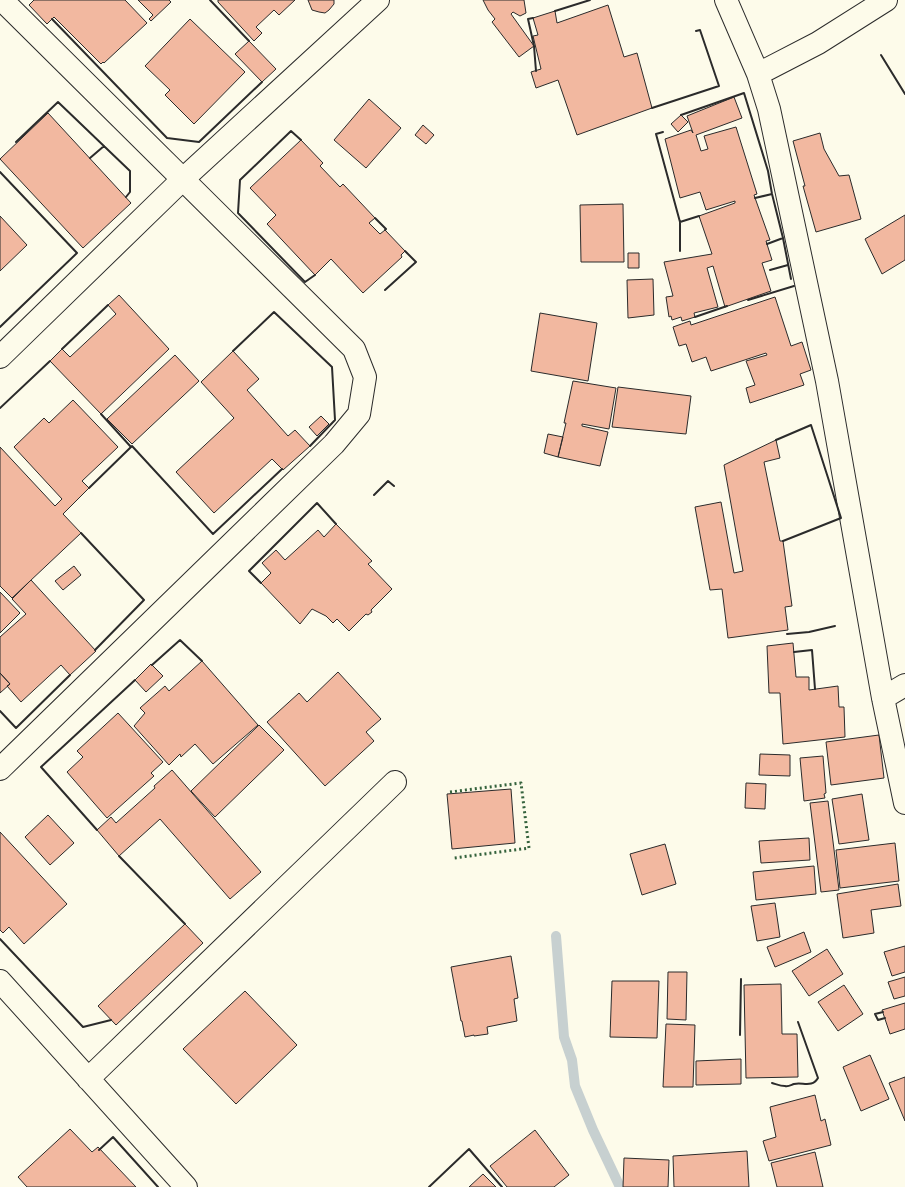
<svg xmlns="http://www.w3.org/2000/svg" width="905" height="1187" font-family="Montserrat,sans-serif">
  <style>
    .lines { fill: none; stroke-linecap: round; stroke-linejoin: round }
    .stream { stroke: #c7d0d0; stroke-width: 10 }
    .building { fill: #f2b8a0; stroke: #2b2b2b }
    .street-casing { stroke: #2b2b2b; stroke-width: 24 }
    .street { stroke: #fdfbea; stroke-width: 22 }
    .hedge { stroke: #34623c; stroke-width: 3; stroke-dasharray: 2 3; stroke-linecap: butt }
    .wall { stroke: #2b2b2b; stroke-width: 2 }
  </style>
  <rect width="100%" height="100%" fill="#fdfbea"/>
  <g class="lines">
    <path class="stream" d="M556,936l8,101 8,23 3,26 18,44 27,57"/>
  </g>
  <path class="building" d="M34,0h91l22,23 -43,40 -1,-1 -2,2 -47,-47 -7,7 -18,-19z
    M138,0h31l2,2 -20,19 -2,-2 4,-4z
    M218,0h77l-16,15 -5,-5 -18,17 6,6 -8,8 -36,-39z
    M308,0h26v4l-5,6 -4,3 -6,-1 -7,-2z
    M483,0h41l2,13 -6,3 -7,-4 -2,2 23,32 -15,11 -27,-35 3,-3 -7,-9z
    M608,5l16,52 13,-4 15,55 -75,27 -19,-55 -22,8 -5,-16 10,-3 -8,-33 5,-1 -5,-17 22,-7 2,12z
    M190,19l55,53 -51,52 -29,-29 5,-5 -25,-24z
    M249,41l27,28 -14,13 -27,-28z
    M734,97l8,21 -46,17 5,16 7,-2 -4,-13 32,-9 21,67 -3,1 16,45 -4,1 6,19 -10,3 9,28 -46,16 -12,-41 -6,2 11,39 -24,6 1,4 -13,4 -1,-4 -9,3 -1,-4 -2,1 -3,-20 7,-1 -9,-34 48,-8 -13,-38 36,-13v-2l-29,9 -6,-18 -20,6 -15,-59 26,-9 2,3 -6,-17z
    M369,99l32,29 -35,40 -32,-28z
    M48,113l83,90 -48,45 -83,-89z
    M681,115l7,7 -10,10 -7,-8z
    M423,125l11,10 -8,9 -11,-9z
    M820,133l4,16 15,27 10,-1 12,44 -45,13 -13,-46h2l-12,-45z
    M301,140l22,23 -3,3 20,21 3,-3 32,34 -6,5 11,11 5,-4 20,21 -4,4 1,2 -39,36 -32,-34 -16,16 -48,-51 9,-9 -26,-27z
    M623,204l1,58h-43l-1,-57z
    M905,215v45l-23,14 -17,-35z
    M0,216l27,29 -27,26z
    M628,253h11v15h-11z
    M653,279l1,36 -26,3 -1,-38z
    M119,295l50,54 -68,65 -51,-53 12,-12 8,8 46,-43 -8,-9z
    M775,297l16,49 11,-4 9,28 -11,4 4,11 -54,18 -4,-15 9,-3 -9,-24 21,-6 -1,-2 -55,18 -5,-14 -14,5 -6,-18 -7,2 -6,-19 17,-6 1,4z
    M540,313l57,10 -9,58 -57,-10z
    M233,351l26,28 -12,11 41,46 7,-6 15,16 -27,24 -11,-11 -58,54 -38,-41 58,-54 -33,-36z
    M175,355l24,26 -67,63 -25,-25z
    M573,381l43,7 -7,41 -27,-5v2l26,6 -8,34 -42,-9 8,-34h-2z
    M618,387l73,9 -5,38 -74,-7z
    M73,400l45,47 -36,34 7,7 -26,26 18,19 -69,65 -12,-12v-139l55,59 7,-7 -48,-52 30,-29 5,5z
    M321,416l8,8 -12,12 -8,-9z
    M548,434l15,3 -5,20 -14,-4z
    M776,440l4,18 -16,4 16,79h3l9,65 -7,1 3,23 -60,8 -6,-49 -12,1 -15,-83 26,-5 13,71 9,-2 -19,-106z
    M336,524l36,37 -4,3 24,25 -21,21 1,2 -4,3 -2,-1 -17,17 -12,-12 -4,4 -7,-7 -14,-7 -12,15 -39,-41 10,-10 -9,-10 14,-13 9,10 33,-30 6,7z
    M74,566l7,9 -18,15 -8,-9z
    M31,580l65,71 -26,24 -9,-10 -40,37 -14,-16 3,-2 -10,-11v-36l26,-23 -14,-15z
    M0,592l20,21 -20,20z
    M793,643l3,34h13v13l29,-4 1,21h5l1,30 -62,7 -3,-51h-11l-2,-47z
    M202,661l56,64 -45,39 -18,-20 -14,13 -1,-3 -11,11 -35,-39 11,-13 -5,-5 25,-22 4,5z
    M151,664l12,12 -17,16 -11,-12z
    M338,672l43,47 -15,13 8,9 -49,45 -58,-64 32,-29 8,9z
    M0,673l10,11 -10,9z
    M118,713l45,49 -12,11 3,3 -47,42 -40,-46 16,-15 -6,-6z
    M259,725l25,25 -69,67 -24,-26z
    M879,735l5,43 -53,7 -5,-43z
    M760,754l30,1v21l-31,-1z
    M823,756l3,37 -2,1 1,4 -21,3 -4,-43z
    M172,770l89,102 -31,27 -70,-80 -41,37 -22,-26 14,-13 5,6 39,-35 -1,-2z
    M746,783l20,1 -1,25 -20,-1z
    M511,789l4,54 -63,6 -5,-55z
    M862,794l7,46 -30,4 -7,-45z
    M828,801l11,89 -18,2 -11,-89z
    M48,815l26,28 -24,22 -25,-28z
    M0,832l67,72 -43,40 -15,-17 -6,6 -3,-3z
    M809,838l1,22 -49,3 -2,-22z
    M895,843l4,38 -59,7 -4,-38z
    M665,844l11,40 -34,11 -12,-41z
    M814,866l2,28 -60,6 -3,-28z
    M898,884l3,22 -30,4 3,23 -31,5 -6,-44z
    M775,903l5,34 -23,4 -6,-35z
    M185,924l18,19 -87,82 -18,-19z
    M804,932l7,20 -36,15 -8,-20z
    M905,946v26l-13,4 -8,-24z
    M827,949l16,25 -34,22 -17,-25z
    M511,956l7,42 -4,1 3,22 -30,6 1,7 -14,2v-1l-9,2 -3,-16h-1l-10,-54z
    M668,972h19l-1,48 -19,-1z
    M905,977v19l-11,3 -6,-17z
    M612,981h47l-2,57 -47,-1z
    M781,984l1,50h15l1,43 -52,1 -2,-93z
    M844,985l19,29 -25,17 -20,-29z
    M245,991l52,54 -61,59 -53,-55z
    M905,1003v26l-15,5 -8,-24z
    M666,1024l29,1 -2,62h-30z
    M870,1055l19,44 -28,12 -18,-44z
    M741,1059v25l-45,1v-24z
    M905,1077v44l-16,-38z
    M815,1095l6,26 4,-2 6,26 -62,16 -6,-20 13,-4 -6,-30z
    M70,1129l22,23 6,-5 38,40h-109l-9,-10z
    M535,1130l34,45 -15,12h-47l-17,-21z
    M747,1151l2,36h-75l-1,-31z
    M815,1152l8,35h-46l-6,-24z
    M624,1158l45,2 -1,27h-45z
    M483,1174l13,13h-27z"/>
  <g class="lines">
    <defs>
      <path id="street" d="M726,0l32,74 11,35 58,272 56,317 22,105
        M758,74l60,-31 68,-43
        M0,357l182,-177 196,-180
        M883,698l22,-13
        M0,769l334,-325 25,-30 6,-37 -11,-28 -352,-349
        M0,981l186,206
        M88,1079l307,-297"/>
    </defs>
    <use href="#street" class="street-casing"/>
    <use href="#street" class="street"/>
    <path class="hedge" d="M450,792l71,-9 8,65 -75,10"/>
    <path class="wall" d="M210,0l39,41
      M555,11l35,-11
      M533,18l-5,1 6,27 2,25
      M52,19l115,119 32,4 63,-60
      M881,55l24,39
      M652,108l67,-22 -19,-56 -4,1
      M681,115l63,-22 24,78 4,23 11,44 8,41
      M663,132l-7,2 24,88v29
      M301,140l-10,-9 -51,49 -2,33 67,69 10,-7
      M16,142l42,-40 72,69v21l-4,5
      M90,158l14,-12
      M0,172l77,81 -77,74
      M755,198l17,-4
      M375,218l11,11 -1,1
      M680,222l19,-6
      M767,244l16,-6
      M770,270l18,-5
      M385,290l31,-28 -11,-11
      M748,300l46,-14
      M695,317l32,-11
      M62,349l46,-44
      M233,351l41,-39 58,55 3,53 -25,26
      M0,408l50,-47
      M101,414l30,33 1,-1 81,88 69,-65
      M776,440l35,-15 30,93 -58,23
      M89,488l42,-41
      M374,495l14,-14 6,5
      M81,533l63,67 -49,50
      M261,583l-12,-12 68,-68 19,21
      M787,634l22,-2 26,-6
      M794,652l18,-2 3,39
      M152,665l28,-25 22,21
      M0,711l16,17 54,-53
      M97,830l-56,-63 94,-87
      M119,856l66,68
      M0,939l83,88 28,-7
      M883,1012l-8,2 3,6 7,-2
      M740,1035l1,-56
      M772,1083c4,1 8,3 13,3 3,1 6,-1 9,-2 9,-2 18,4 24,-6l-20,-56
      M99,1150l14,-13 45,50
      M429,1187l40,-38 33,38"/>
  </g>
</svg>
